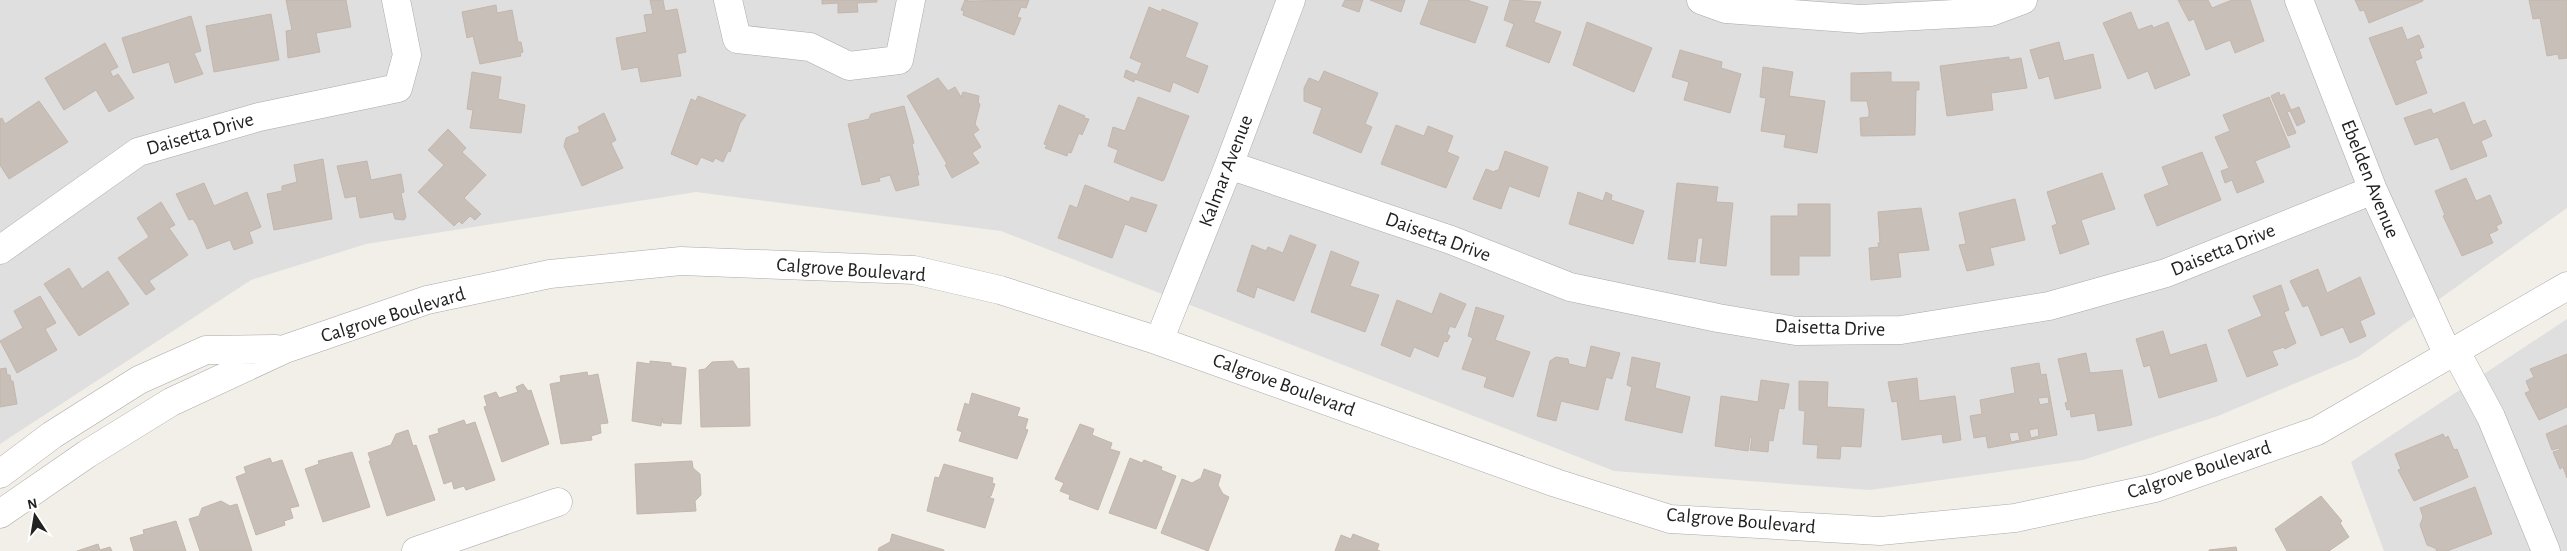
<svg xmlns="http://www.w3.org/2000/svg" width="2567" height="551" font-family="'Alegreya Sans',sans-serif">
  <style>
    .residential { fill: #e0dfdf }
    .building { fill: #c7bfb8; stroke: #c4b6ab; fill-rule: evenodd }
    .lines { fill: none; stroke-linecap: round; stroke-linejoin: round }
    .minor-casing { stroke: #a9a9a9; stroke-width: 29 }
    .minor { stroke: #fff; stroke-width: 28 }
    .labels { text-anchor: middle; dominant-baseline: central; stroke-width: 5; stroke-linejoin: round; paint-order: stroke }
    .street-label { font-size: 20px; fill: #222; stroke: #fff }
  </style>
  <rect width="100%" height="100%" fill="#f2efe9"/>
  <path class="residential" d="M0,0h2567v208l-209,149 -140,59 -135,44 -213,30 -256,-19 -613,-240 -305,-39 -330,52 -115,36 -251,164z
    M2567,319v232h-183l-33,-89z"/>
  <path class="building" d="M286,0h60l5,27 -35,6 4,19 -32,6 -2,-27 6,-1z
    M650,0h13l2,11 12,-2 9,43 -9,2 4,22 -40,6 -3,-15 -16,3 -6,-32 31,-6 -3,-17 9,-1z
    M822,0h55v2l-20,1 1,9 -20,1v-10l-16,1z
    M965,0l4,1 60,-1 -3,8 -5,-1 -4,10 4,1 -7,17 -51,-20 1,-4 -3,-1z
    M1345,0h18l-4,12 -17,-6z
    M1370,0h35l-4,12z
    M1429,0h38l21,7 -13,36 -55,-19z
    M1510,0l31,2 -7,20 27,10 -12,31 -43,-17 8,-22 -10,-4z
    M2178,0h30l4,8 20,-8h18l14,41 -29,12 -5,-13 -24,10 -12,-31 -5,2z
    M2355,0h68v1l-54,22 -5,-13 -4,1z
    M2529,0h38v58l-8,1 -1,-5 -11,2 -7,-38 -7,1z
    M496,5l1,8 15,-3 6,32h3l2,10 -3,1 1,3 -41,8 -7,-28 -6,2 -5,-26z
    M1149,7l12,5 1,-3 36,14 -13,34 23,9 -10,27 -25,-11 -3,10 -35,-13 -1,3 -10,-5 2,-7 11,5 5,-12 -12,-5z
    M2131,12l7,18 14,-5 1,3 15,-6 22,53 -35,14 -7,-18 -20,8 -25,-56z
    M271,14l8,46 -65,12 -8,-46z
    M191,16l10,35 -7,2 9,21 -28,9 -6,-21 -36,11 -11,-35z
    M1587,22l65,26 -18,44 -61,-27z
    M2402,27l5,13 12,-5 5,12 -5,2 3,9 -7,3 12,32 -31,12 -27,-67z
    M2059,42l5,19 29,-7 8,34 -46,11 -6,-23 -10,3 -9,-29z
    M105,43l13,24 -8,4 3,6 5,-3 16,24 -25,14 -13,-22 -32,20 -19,-32z
    M1680,50l42,12 -1,6 20,6 -11,39 -46,-13 5,-18 -17,-5z
    M2009,57v3l12,-2 6,30 -36,5 2,17 -46,6 -7,-50z
    M1763,67l30,5 -4,24 36,5 -8,52 -33,-6 2,-12 -25,-4 5,-33 -6,-1z
    M1324,71l54,22 -13,31 7,3 -11,26 -48,-20 9,-25 -18,-7v-13l5,-10 10,4z
    M472,72l29,5 -3,22 27,6 -4,28 -51,-5 3,-18 -6,-1z
    M1891,72v10h28v8h-3l-1,45 -54,1 -1,-18 9,-1v-6l-2,-10h-16v-28z
    M938,78l10,13 7,-4 6,10 2,-5 16,4 -1,7 2,1 -5,20 4,6 -6,4 8,13 -9,6 7,10 -27,15 -7,-13 2,-1 -40,-68z
    M2279,92l1,4 4,-2 7,16 8,-3 6,15 -8,4 -7,-15 -3,1 9,21 -8,3 -17,-40z
    M698,96l48,19 -6,8 -10,29 -2,-1 -5,11 -8,-4 -2,4 -12,-5 -4,8 -26,-11 20,-55 5,2z
    M1138,97l51,19 -25,64 -2,1 -48,-19 4,-12 -10,-4 5,-19 12,4z
    M2269,97l21,50 -35,14 9,21 -27,11 -5,-13 -7,3 -4,-12 8,-3 -14,-31 15,-6 -7,-16z
    M39,101l29,41 -59,37 -9,-14v-46l2,-1 3,6z
    M2464,102l9,23 12,-5 7,16 -11,5 6,15 -36,14 -13,-33 -23,8 -11,-27 27,-9 2,5z
    M1059,105l26,11 -1,2 5,1 -7,16 -3,-2 -8,20 -3,-1 -1,4 -22,-8 2,-3 -3,-1z
    M904,106l10,37 -2,1 7,31h-2l2,10 -23,6 -6,-16 -11,3 1,3 -18,4 -14,-61 21,-5 2,-5z
    M604,113l12,27 -5,3 12,25 -41,18 -18,-40 2,-8 14,-6 -2,-5z
    M1396,125l28,11 4,-10 25,10 -6,16 12,5 -13,31 -65,-24z
    M448,129l18,19 -4,4 24,23 -22,23 17,16 -6,6 -5,-4 -8,8 -3,-3 -5,5 -36,-34 26,-27 -16,-15z
    M1505,151l43,16 -9,30 -30,-11 -8,23 -28,-10 13,-30 8,3 2,-2 2,1z
    M2202,152l19,48 -64,26 -13,-31 25,-10 -7,-18z
    M323,159l9,60 -58,11 -7,-36 15,-3v-5l15,-4 -3,-17z
    M367,161l4,19 30,-6 3,18 -3,1 5,24 -2,3 -9,-1 -2,-7 -33,6 -4,-22 -11,2 -8,-32z
    M2102,173l13,36 -34,11 8,24 -29,10 -8,-28 5,-2 -10,-32z
    M2466,178l10,23 14,-6 12,28 -6,3 2,4 -9,4 4,9 -31,13 -19,-40 2,-1 -10,-24z
    M204,183l10,23 33,-14 14,35 -12,5 4,11 -19,7 -4,-10 -23,9 -10,-24 -4,-6 -4,1 -13,-26z
    M1677,183l41,4 -2,15 17,1 -7,63 -26,-3 3,-25h-5l-3,24 -27,-3z
    M1085,185l44,17 2,-5 26,8 -11,27 -21,-8 -13,34 -54,-20 12,-33 7,3z
    M1578,192l25,9 3,-9 6,3 -1,5 33,11 -11,33 -64,-20z
    M2015,199l10,41 -35,8 4,17 -27,6 -8,-26 7,-1 -7,-31z
    M161,202l14,23 -6,3 19,27 -39,26 6,8 -9,6 -28,-37 31,-21 -12,-19z
    M1798,204h32v52h-31v19h-28v-59h27z
    M1921,208l8,42 -31,3 3,24 -30,3 -2,-32 10,-1 -1,-4h2l-2,-31z
    M1290,235l26,10 -22,56 -37,-14 -3,11 -17,-7 15,-46 14,6 2,-4 15,6z
    M1331,251l28,11 -9,24 29,9 -14,37 -54,-20z
    M69,268l13,21 26,-18 21,33 -50,32 -35,-52z
    M2318,269l9,24 33,-16 15,37 -15,7 6,15 -16,7 -7,-16 -22,9 -13,-31 -5,2 -13,-26z
    M2281,285l8,25 -5,2 12,31 -11,6 -1,-2 -12,4 6,14 -31,12 -19,-47 34,-14 -9,-20z
    M1440,293l26,11 -11,24 -5,-2 -3,8 3,2 -3,6 -3,-1 -6,16 -24,-10 -4,10 -29,-12 16,-45 35,14z
    M40,296l16,27 -11,6 12,21 -40,23 -17,-32 23,-13 -9,-17z
    M1476,307l28,9 -9,24 35,12 -17,45 -29,-10 3,-10 -25,-8 11,-31 -5,-2z
    M2163,331l7,24 36,-11 11,37 -58,17 -9,-33 -6,2 -8,-28z
    M1591,346l29,7 -8,26 -6,-2 -8,33 -37,-9 -5,20 -19,-5 13,-55 6,-4 12,2 1,5 17,4z
    M2086,353l4,20 32,-3 10,55 -34,6 -3,-18 -24,4 -1,-8 -3,1 -2,-7 3,-1 -10,-43z
    M2567,354v53l-28,13 -14,-27 5,-2 -4,-10 8,-4 -4,-8z
    M1632,357l28,6 -5,25 35,9 -8,36 -57,-13 7,-33 -5,-2z
    M650,361l21,2v3l15,2 -5,56 -18,-1 -1,-5 -1,8 -29,-5 5,-59 13,2z
    M733,361l5,8 11,-1 1,58 -49,1 -2,-57 6,-1 7,-7z
    M2039,363l2,12 5,-1 11,61 -69,13 -2,-12 -12,2 -4,-22 12,-2 -2,-14 35,-7 -4,-25zM2048,397l1,6 -9,2 -2,-7zM2038,428l1,8 -8,2 -2,-8zM2018,432l2,8 -9,2 -2,-9z
    M6,368l1,7h3l1,6h2l4,23 -17,3v-38z
    M587,372l1,4 10,-2 10,49 -8,1 1,9 -10,3 1,4 -31,4 -11,-60 11,-2 -1,-6z
    M1917,378l2,23 36,-5 6,44 -18,3 -1,-9 -40,6 -5,-39 -5,1 -4,-20z
    M1761,380l28,4 -5,25 -5,-1 -6,33 -4,-1 -1,12 -18,-2 2,-12 -2,-1 -2,14 -33,-5 6,-50 37,6z
    M1799,381l29,1 -1,25 37,2 -3,38 -20,-1 -1,13 -23,-1 1,-13 -15,-1 2,-33 -6,-1z
    M523,384l5,7 3,-1 18,54 -47,18 -18,-55 3,-1 -3,-10 12,-4 3,6 19,-6 -2,-5z
    M972,393l48,15 -3,8 11,3 -3,10 3,1 -11,29 -58,-18 3,-9 -5,-2 8,-27 4,2z
    M464,420l2,5 9,-3 20,58 -29,10 -2,-4 -10,3 -2,-8 -8,3 -15,-48 10,-3 -1,-4z
    M1080,424l14,5 -2,6 20,8 -2,6 10,3 -22,58 -29,-11 1,-4 -10,-4 4,-8 -9,-4z
    M2567,425v53l-4,-11 -3,2 -7,-17 7,-2 -1,-2 -7,2 -6,-16z
    M408,430l5,16 3,-1 19,55 -48,16 -18,-55h2l-3,-8 23,-8 5,-11z
    M2443,434l2,4 3,-2 6,14 3,-1 11,28 -54,24 -16,-31 3,-1 -6,-15z
    M352,452l18,55 -47,15 -18,-53 14,-5 -1,-3z
    M270,458l2,5 10,-3 17,46 -9,2 3,10 -9,3 1,4 -29,10 -20,-58 10,-4 -2,-6z
    M1130,458l12,5 2,-3 18,7 -1,3 15,6 -20,53 -47,-16z
    M692,461l1,7 7,6 1,21 -6,6 1,10 -59,3 -2,-50z
    M944,464l49,14 -1,5 3,1 -4,12 -4,1 7,2 -9,29 -58,-17 8,-34 4,1z
    M1204,469l17,6 -3,10 5,9 6,3 -21,54 -47,-18 21,-54 10,4 9,-5z
    M2475,487l17,47 -45,17h-10l-2,-3 -8,-3 -7,-20 3,-8 -3,-9z
    M2321,496l21,25 -2,2 9,14 -20,14h-42l-12,-22z
    M221,501l9,5 7,-2 15,47h-52l-11,-32 10,-3 3,-8z
    M176,521l10,30h-52l-4,-13 14,-4 -1,-4z
    M892,534l52,16v1h-66l1,-3 11,-6z
    M1353,534l26,10 -2,6 3,1h-45l6,-16 10,4z
    M98,544l2,6 10,-3 2,4h-35z
    M2236,547l1,4h-28v-1z"/>
  <g class="lines">
    <defs>
      <path id="minor" d="M728,0l9,39 73,8 39,19 50,-6 12,-60
        M1701,0l25,9 134,10 131,-7 32,-12
        M2299,0l74,190 75,165
        M1229,165l222,75 119,47 148,31 78,13 105,-1 148,-24 117,-33 207,-83
        M0,250l138,-98 121,-35 139,-29 9,-33 -11,-55
        M1159,341l70,-176 62,-165
        M2455,350l36,67 55,134
        M0,474l52,-39 87,-55 67,-30 70,-1
        M0,514l87,-60 84,-52 114,-53 142,-49 123,-26 131,-13 233,9 86,20 159,51 397,142 114,36 210,12 135,-13 140,-30 162,-57 250,-145
        M416,551l142,-49"/>
    </defs>
    <use href="#minor" class="minor-casing"/>
    <use href="#minor" class="minor"/>
  </g>
  <g class="labels">
    <g class="street-label">
      <text transform="translate(200 134) rotate(-16)">Daisetta Drive</text>
      <text transform="translate(1226 171) rotate(-69)">Kalmar Avenue</text>
      <text transform="translate(2370 179) rotate(68)">Ebelden Avenue</text>
      <text transform="translate(1438 237) rotate(20)">Daisetta Drive</text>
      <text transform="translate(2223 250) rotate(-22)">Daisetta Drive</text>
      <text transform="translate(851 270) rotate(4)">Calgrove Boulevard</text>
      <text transform="translate(393 315) rotate(-17)">Calgrove Boulevard</text>
      <text transform="translate(1830 328) rotate(2)">Daisetta Drive</text>
      <text transform="translate(1284 385) rotate(20)">Calgrove Boulevard</text>
      <text transform="translate(2199 470) rotate(-18)">Calgrove Boulevard</text>
      <text transform="translate(1741 521) rotate(5)">Calgrove Boulevard</text>
    </g>
  </g>
  <g transform="translate(35 516) rotate(348)" stroke="#ffffff" stroke-width="4" paint-order="stroke">
  <path d="M0-4L9 19L0 12L-9 19Z" fill="#222222"/>
  <text y="-8" font-size="14" font-weight="bold" text-anchor="middle" fill="#222222">N</text>
  </g>
</svg>
